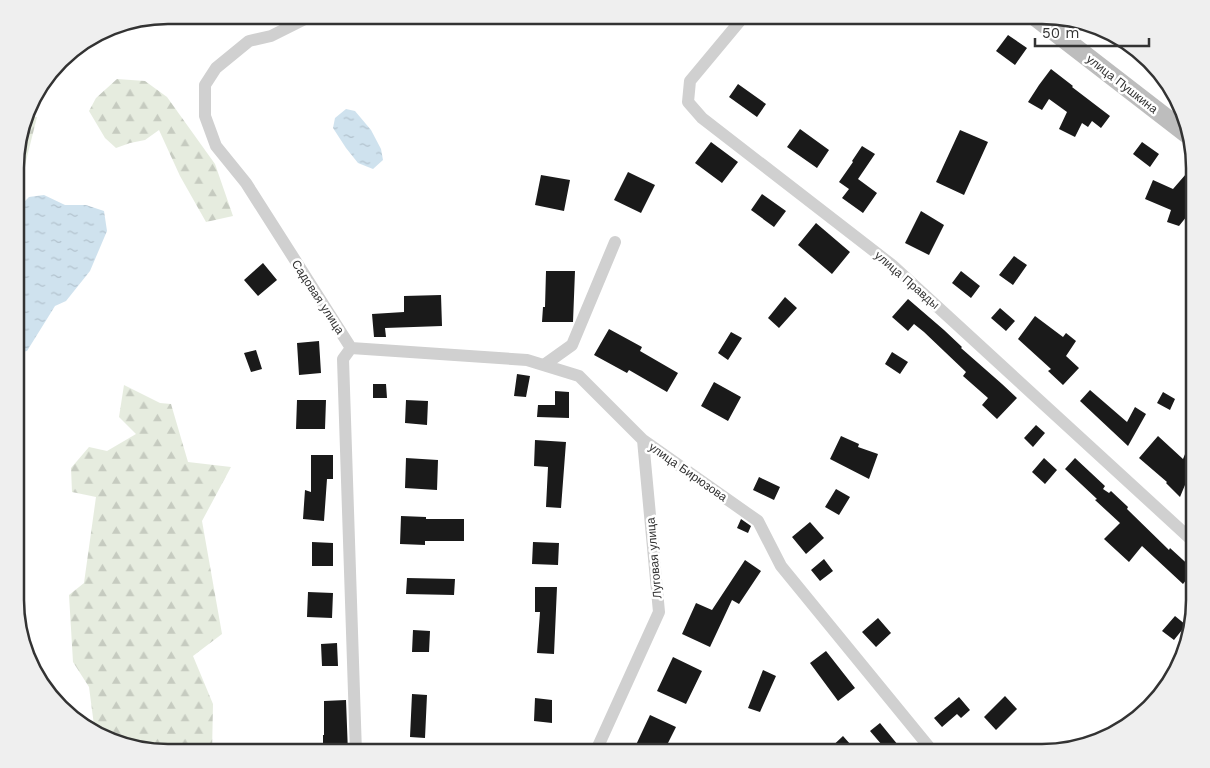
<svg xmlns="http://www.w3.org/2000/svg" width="1210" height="768" font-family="'Work Sans',sans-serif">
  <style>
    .forest { fill: url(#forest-firs) }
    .water { fill: url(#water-ripples) }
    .building { fill: #1a1a1a }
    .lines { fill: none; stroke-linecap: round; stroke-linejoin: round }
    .minor { stroke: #d0d0d0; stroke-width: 12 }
    .secondary { stroke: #bdbdbd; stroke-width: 19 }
    .labels { text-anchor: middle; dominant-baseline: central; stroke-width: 5; stroke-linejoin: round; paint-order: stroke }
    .street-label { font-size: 12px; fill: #333; stroke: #fff }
    .rim { fill: none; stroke: #333; stroke-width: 2.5 }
  </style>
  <defs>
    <pattern id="forest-firs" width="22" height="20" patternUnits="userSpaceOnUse" patternTransform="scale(1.25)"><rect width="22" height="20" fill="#e6ecdf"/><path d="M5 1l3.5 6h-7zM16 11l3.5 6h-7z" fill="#c6cbc0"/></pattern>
    <pattern id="water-ripples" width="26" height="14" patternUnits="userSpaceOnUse" patternTransform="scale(1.25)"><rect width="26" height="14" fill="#cfe2ee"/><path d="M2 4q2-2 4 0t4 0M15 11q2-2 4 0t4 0" fill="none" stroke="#b2c2cd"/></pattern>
  </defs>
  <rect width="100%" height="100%" fill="#fff"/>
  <path class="forest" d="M117,79l28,2 22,16 48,67 18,52 -27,6 -26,-46 -21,-46 -14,10 -15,3 -14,5 -11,-10 -16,-27 7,-13z
    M37,117l-19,76 -2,2v-47l9,-30z
    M124,385l36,18 11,1 17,58 43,5 -29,54 20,113 -29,22 20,48 -1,49h-44l-49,-8 -24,-12 -6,-46 -16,-25 -4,-67 15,-12 12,-86 -24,-5 -1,-24 18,-21 18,4 29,-17 -17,-17z"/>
  <path class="water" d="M346,109l9,2 16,19 10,19 2,11 -10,9 -15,-6 -12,-15 -13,-20 2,-10z
    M44,195l21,10h21l18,6 3,20 -17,40 -24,30 -11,5 -28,45 -11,2v-143l13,-13z"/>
  <path class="building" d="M1008,35l19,13 -12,17 -19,-14z
    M1051,69l22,17 -1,1 38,29 -9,12 -9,-7 -4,6 -6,-4 -7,14 -16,-8 8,-17 -18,-13 -7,11 -14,-8 11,-17z
    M738,84l28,20 -9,13 -28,-20z
    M800,129l29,21 -12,18 -30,-21z
    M960,130l28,12 -24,53 -28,-13z
    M711,142l27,20 -16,21 -27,-20z
    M1142,142l17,12 -9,13 -17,-13z
    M862,146l13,8 -17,25 19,14 -14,20 -21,-15 7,-9 -10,-7 14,-20 -1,-1z
    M628,172l27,13 -14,28 -27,-13z
    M1186,174l9,7v25l-16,20 -12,-4 4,-12 -26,-11 8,-19 20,9z
    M541,175l29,5 -6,31 -29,-6z
    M762,194l24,17 -12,16 -23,-17z
    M921,211l23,14 -15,30 -24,-12z
    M816,223l34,29 -18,22 -34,-29z
    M1014,256l13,9 -14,20 -14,-10z
    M263,263l14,17 -19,16 -14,-16z
    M546,271h29l-2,51h-31l1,-15h2z
    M961,271l19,15 -9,12 -19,-15z
    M441,295l1,31 -57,2 1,9h-12l-2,-23 32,-2v-16z
    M785,297l12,11 -18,20 -11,-10z
    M908,299l36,31 18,17 -1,1 41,36 15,14 -20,21 -15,-14 6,-7 -25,-22 3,-4 -42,-40 -10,-8 -6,7 -16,-14z
    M1000,308l15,13 -9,10 -15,-13z
    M1035,316l28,21 3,-4 10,8 -10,15 13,12 -16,17 -15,-14 3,-2 -33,-30z
    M609,329l33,18 -2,4 38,22 -11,19 -38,-22 -2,3 -33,-18z
    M731,332l11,6 -14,22 -10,-7z
    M319,341l2,32 -22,2 -2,-32z
    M256,350l6,19 -11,3 -7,-19z
    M892,352l16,10 -8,12 -15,-10z
    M517,374l13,2 -4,21 -12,-1z
    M714,382l27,15 -13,24 -27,-15z
    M373,384h13l1,14h-14z
    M1090,390l37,32 8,-15 11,7 -18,32 -48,-45z
    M555,391l14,1v26l-32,-1 1,-12h17z
    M1163,392l12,7 -5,11 -13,-7z
    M297,400h29l-1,29h-29z
    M406,400l22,1 -1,24 -22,-2z
    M1036,425l9,8 -12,14 -9,-9z
    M1194,432l1,29 -15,36 -14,-14 1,-1 -28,-24 19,-22 25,23z
    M841,436l18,8 -1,3 20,7 -9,25 -39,-20z
    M535,440l31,2 -5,66 -15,-1 2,-40 -14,-1z
    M311,455h22v24h-6l-3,42 -21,-2 2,-29 6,2z
    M406,458l32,2 -1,30 -32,-2z
    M1044,458l13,12 -12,14 -13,-12z
    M1075,458l30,28 -2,3 6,4 2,-2 17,16 -1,2 42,41 1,-2 24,22 -11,14 -41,-38 -13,16 -25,-23 16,-16 -25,-23 2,-1 -32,-30z
    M759,477l21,10 -6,13 -21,-10z
    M836,489l14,8 -11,18 -14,-8z
    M401,516l25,1v2h38v22h-39v4l-25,-1z
    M741,519l10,7 -3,7 -11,-5z
    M810,522l14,16 -18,16 -14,-17z
    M312,542l21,1v23h-21z
    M533,542l26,1 -1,22 -26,-1z
    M824,559l9,12 -13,10 -9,-11z
    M745,560l16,11 -22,33 -7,-4 -22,47 -28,-13 14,-31 16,7z
    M407,578l48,1 -1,16 -48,-1z
    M535,587h22l-3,67 -17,-1 3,-41h-5z
    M308,592l25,1 -1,25 -25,-1z
    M1175,616l11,9 -12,15 -12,-9z
    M878,618l13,15 -15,14 -14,-15z
    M413,630l17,1 -1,21h-17z
    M337,643l1,23h-16l-1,-22z
    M826,651l29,37 -17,13 -28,-38z
    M673,657l29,14 -16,33 -29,-13z
    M763,670l13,6 -16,36 -12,-4z
    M412,694l15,1 -2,43 -15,-1z
    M1005,696l12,13 -21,21 -12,-13z
    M959,697l11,13 -9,8 -4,-4 -15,13 -8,-9z
    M535,698l17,2v23l-18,-2z
    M346,700l2,53h-25v-18h1v-34z
    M650,715l26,12 -13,26h-15l-13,-6z
    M880,723l18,22 -10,7 -18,-21z
    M843,736l15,17h-33z"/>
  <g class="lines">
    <path class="minor" d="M313,15l-42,21 -22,5 -33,27 -11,17v31l11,30 30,37 105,165 -8,11 13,394
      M745,15l-55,66 -2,21 14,16 190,147 303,278
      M351,348l176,12 52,16 64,64 115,81 23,45 153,187
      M544,365l28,-20 43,-103
      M595,753l64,-141 -16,-172"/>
    <path class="secondary" d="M1033,15l154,119"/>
  </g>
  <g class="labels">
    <g class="street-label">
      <text transform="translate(1122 84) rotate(38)">улица Пушкина</text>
      <text transform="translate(907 280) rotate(41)">улица Правды</text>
      <text transform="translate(318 297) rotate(57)">Садовая улица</text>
      <text transform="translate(688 472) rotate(35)">улица Бирюзова</text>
      <text transform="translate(654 558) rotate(-95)">Луговая улица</text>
    </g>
  </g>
  <path d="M0 0H1210V768H0ZM168 24H1042A144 144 0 0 1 1186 168V600A144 144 0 0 1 1042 744H168A144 144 0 0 1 24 600V168A144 144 0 0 1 168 24Z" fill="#efefef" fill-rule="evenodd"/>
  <path class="rim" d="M168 24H1042A144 144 0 0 1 1186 168V600A144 144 0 0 1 1042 744H168A144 144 0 0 1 24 600V168A144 144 0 0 1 168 24Z"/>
  <path d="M1035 38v8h114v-8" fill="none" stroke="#333333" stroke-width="2.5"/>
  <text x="1042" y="38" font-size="15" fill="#333333" stroke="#ffffff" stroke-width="4" paint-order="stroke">50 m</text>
</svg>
